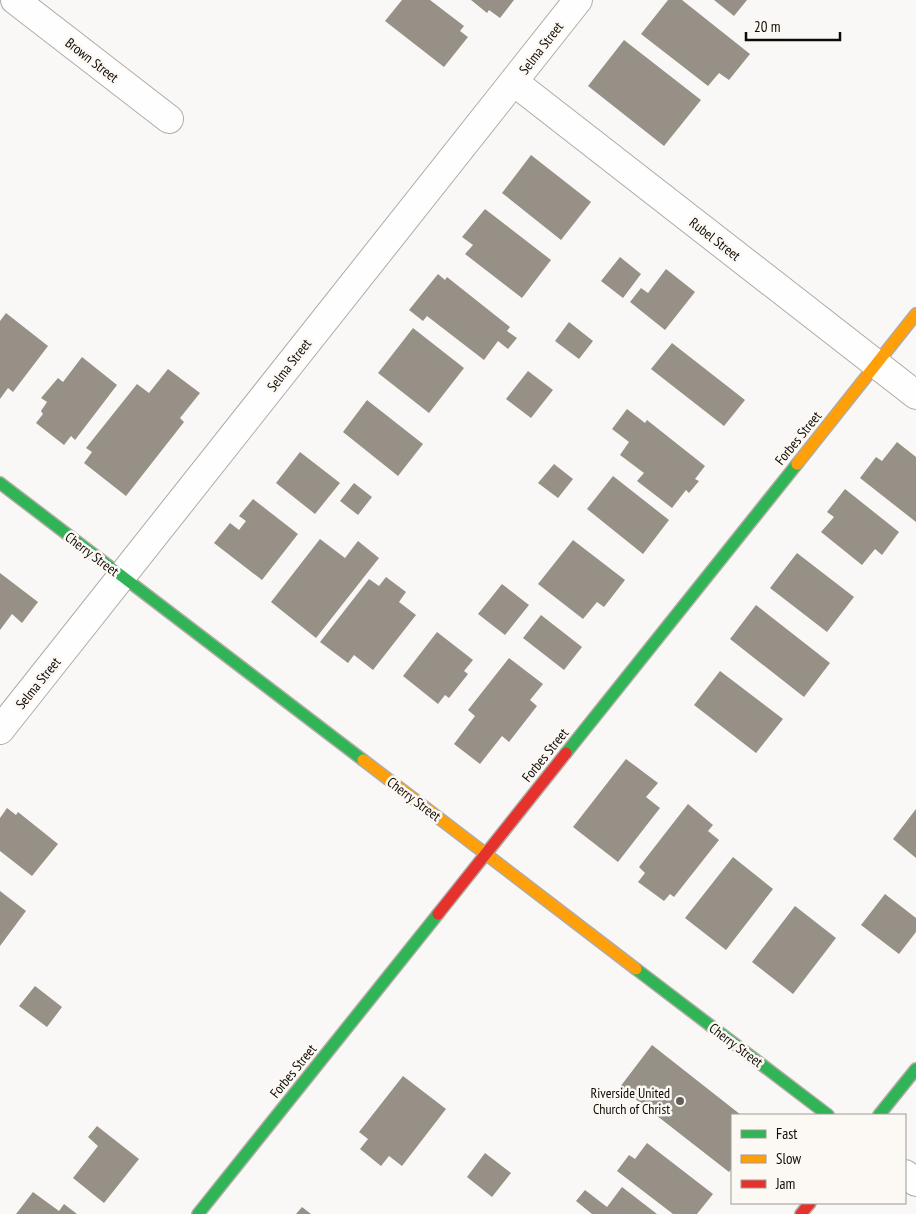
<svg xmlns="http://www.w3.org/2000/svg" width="916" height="1214" font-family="'PT Sans Narrow',sans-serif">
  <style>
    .building { fill: #979086 }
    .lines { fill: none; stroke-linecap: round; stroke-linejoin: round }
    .street-casing { stroke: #afaba6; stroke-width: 30 }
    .fast-casing { stroke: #afaba6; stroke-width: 14 }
    .slow-casing { stroke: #afaba6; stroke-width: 14 }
    .jam-casing { stroke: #afaba6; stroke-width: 14 }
    .street { stroke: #fefefe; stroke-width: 28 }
    .fast { stroke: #30b455; stroke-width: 11 }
    .slow { stroke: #ff9f0a; stroke-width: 11 }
    .jam { stroke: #e5322d; stroke-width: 11 }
    .poi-dot { fill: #635d59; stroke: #fcf8f4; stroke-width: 2 }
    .labels { text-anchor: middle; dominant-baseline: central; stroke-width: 5; stroke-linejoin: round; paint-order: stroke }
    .street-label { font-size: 14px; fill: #110a04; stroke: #fcf8f4 }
    .poi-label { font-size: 14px; fill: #110a04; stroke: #fcf8f4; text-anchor: end }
  </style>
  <rect width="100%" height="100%" fill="#faf8f6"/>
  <path class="building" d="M402,0h28l34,26 -4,5 8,6 -24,30 -59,-46z
    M471,0h43l-14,18 -11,-8 -2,3z
    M668,0h14l68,54 -21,26 -10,-7 -11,13 -67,-52z
    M714,0h33l-13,16z
    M624,40l77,60 -37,46 -76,-60z
    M531,155l60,47 -30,38 -59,-47z
    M485,209l66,51 -29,38 -57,-44 8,-9 -11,-8z
    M620,257l21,17 -18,24 -22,-17z
    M666,269l29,23 -30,38 -35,-28 11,-14 7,5z
    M438,274l7,6 2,-3 63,50 -3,4 10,7 -9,11 -10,-8 -14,19 -57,-44 -4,5 -14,-11z
    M6,313l42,33 -35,46 -5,-4 -8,11v-78z
    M569,322l24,19 -14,18 -24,-18z
    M413,328l51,40 -35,45 -51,-40z
    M672,343l73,57 -21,26 -73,-57z
    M82,357l35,28 -42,55 -4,-4 -7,9 -28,-22 7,-9 -2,-3 6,-9 -6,-4 17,-20 5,4z
    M168,369l32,24 -20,25 4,4 -58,74 -42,-33 8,-11 -6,-4 51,-64 12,9z
    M528,371l25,19 -22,28 -25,-19z
    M367,400l56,44 -25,32 -55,-44z
    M627,409l18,14 2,-3 58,46 -10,13 4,2 -10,12 -3,-3 -14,18 -35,-27 7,-8 -24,-18 9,-13 -17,-13z
    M897,442l19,15v65l-56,-44 16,-21 6,4z
    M300,452l40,31 -25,31 -39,-31z
    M554,464l19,15 -15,19 -20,-15z
    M613,476l56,44 -26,34 -56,-45z
    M354,483l18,14 -14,18 -18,-14z
    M845,489l54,43 -17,23 -7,-6 -13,16 -41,-33 13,-15 -7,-5z
    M253,499l45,35 -36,46 -48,-37 16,-20 9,7 7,-9 -7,-5z
    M320,539l25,19 13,-17 21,17 -63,80 -45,-36z
    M573,540l52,40 -21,27 -7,-5 -14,17 -45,-35z
    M797,553l57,44 -27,35 -57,-44z
    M0,573l38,29 -16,21 -10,-9 -12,16z
    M386,577l20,15 -7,10 17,13 -43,55 -19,-15 -6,8 -28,-21 49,-63 10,7z
    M502,584l27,21 -24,30 -27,-21z
    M756,605l74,58 -26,34 -74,-58z
    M541,615l41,32 -18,23 -41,-32z
    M437,632l36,28 -9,11 4,3 -19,24 -4,-3 -7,9 -35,-28z
    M509,658l34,26 -13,16 7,6 -28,36 -7,-6 -22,28 -26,-20 21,-28 -7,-6z
    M720,671l63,48 -27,34 -62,-48z
    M626,759l32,24 -12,14 14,11 -42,54 -45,-35z
    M688,804l25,21 -5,6 11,9 -45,57 -4,-3 -6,7 -26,-19 7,-9 -6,-6z
    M7,808l9,7 2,-3 40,32 -26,32 -32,-25v-33z
    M916,809v49l-23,-19z
    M733,857l40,32 -47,61 -41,-32z
    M0,891l26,20 -26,35z
    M885,894l31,24v14l-17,22 -38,-29z
    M795,906l41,32 -43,56 -41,-32z
    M35,986l27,21 -15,20 -28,-21z
    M652,1045l89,70h-9v53l-3,4 -109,-85z
    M403,1076l43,33 -44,57 -13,-10 -8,10 -21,-17 8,-10 -9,-7z
    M97,1126l42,33 -35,44 -31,-25 25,-32 -10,-9z
    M647,1143l66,51 -16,20h-24l-56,-43 12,-16 6,4z
    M485,1153l26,20 -19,24 -25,-20z
    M622,1187l35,27h-65l-16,-13 9,-11 22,17z
    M33,1192l26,19 5,-7 13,10h-61z
    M302,1207l9,7h-15z"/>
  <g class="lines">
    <defs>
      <path id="street" d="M15,0l154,119
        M514,82l402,313
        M0,730l578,-730
        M905,1174l11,8"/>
      <path id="fast" d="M0,483l363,277
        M566,753l231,-289
        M636,969l192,146
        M879,1115l37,-46
        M198,1214l240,-300"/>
      <path id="slow" d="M797,464l119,-150
        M363,760l273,209"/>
      <path id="jam" d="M438,914l128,-161
        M801,1214l9,-11"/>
    </defs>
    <use href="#street" class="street-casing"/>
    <use href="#fast" class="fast-casing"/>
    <use href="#slow" class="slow-casing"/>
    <use href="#jam" class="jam-casing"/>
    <use href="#street" class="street"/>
    <use href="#fast" class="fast"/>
    <use href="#slow" class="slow"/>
    <use href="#jam" class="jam"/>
  </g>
  <circle class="poi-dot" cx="680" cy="1101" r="5"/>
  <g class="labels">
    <g class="street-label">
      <text transform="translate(541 48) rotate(-52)">Selma Street</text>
      <text transform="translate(92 60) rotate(38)">Brown Street</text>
      <text transform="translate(715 239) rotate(38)">Rubel Street</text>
      <text transform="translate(289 365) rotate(-52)">Selma Street</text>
      <text transform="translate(798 438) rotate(-51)">Forbes Street</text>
      <text transform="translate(92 554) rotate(37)">Cherry Street</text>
      <text transform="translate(38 683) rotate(-51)">Selma Street</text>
      <text transform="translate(545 755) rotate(-51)">Forbes Street</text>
      <text transform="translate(414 799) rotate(37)">Cherry Street</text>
      <text transform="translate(736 1045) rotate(37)">Cherry Street</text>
      <text transform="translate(293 1071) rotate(-51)">Forbes Street</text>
    </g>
    <g class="poi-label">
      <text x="670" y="1093">Riverside United<tspan x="670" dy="16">Church of Christ</tspan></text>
    </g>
  </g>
  <rect x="731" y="1114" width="175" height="90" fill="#fcf8f4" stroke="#9e9994"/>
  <rect x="741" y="1130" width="25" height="8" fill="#30b455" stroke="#9e9994"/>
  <text x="776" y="1139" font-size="15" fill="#110a04">Fast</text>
  <rect x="741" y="1155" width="25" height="8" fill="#ff9f0a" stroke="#9e9994"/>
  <text x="776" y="1164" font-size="15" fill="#110a04">Slow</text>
  <rect x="741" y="1180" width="25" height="8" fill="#e5322d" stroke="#9e9994"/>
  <text x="776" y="1189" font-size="15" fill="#110a04">Jam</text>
  <path d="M746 32v8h94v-8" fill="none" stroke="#110a04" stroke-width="2.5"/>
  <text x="754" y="32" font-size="15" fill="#110a04" stroke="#fcf8f4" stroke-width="4" paint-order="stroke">20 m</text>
</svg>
